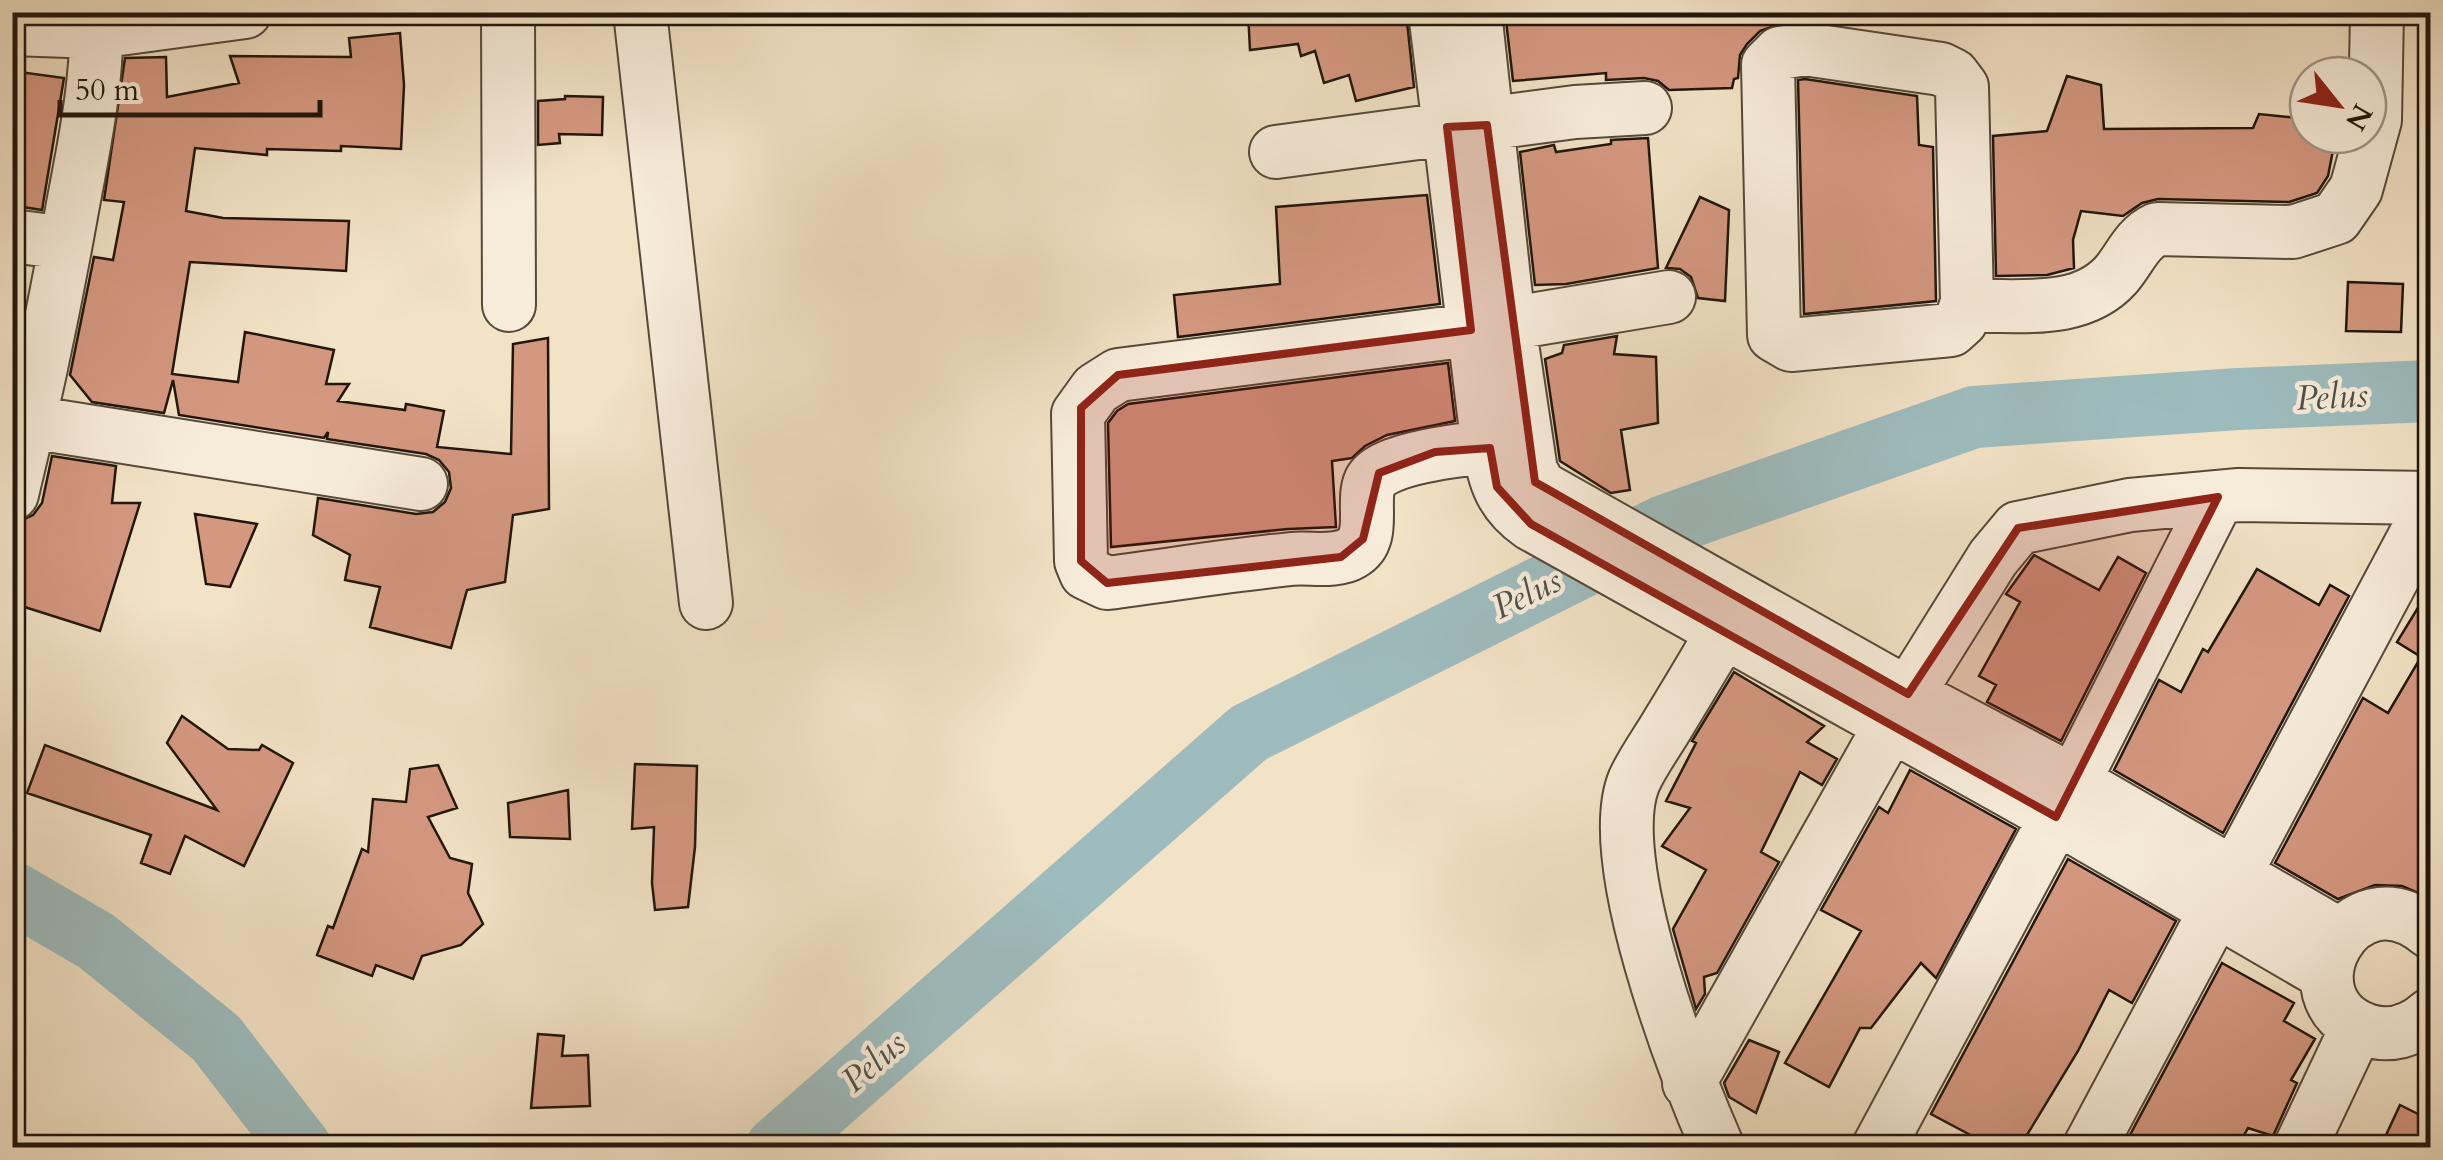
<svg xmlns="http://www.w3.org/2000/svg" width="2443" height="1160" font-family="Cardo,serif">
  <style>
    .lines { fill: none; stroke-linecap: round; stroke-linejoin: round }
    .river { stroke: #9ebcbe; stroke-width: 62 }
    .building { fill: #d49880; stroke: #22160c; stroke-width: 2.5 }
    .minor-casing { stroke: #56493a; stroke-width: 56 }
    .minor { stroke: #f7ecda; stroke-width: 52 }
    .marked { fill: #8f2418; fill-opacity: 0.2; stroke: #8f2418; stroke-width: 8; stroke-linejoin: round }
    .labels { text-anchor: middle; dominant-baseline: central; stroke-width: 9; stroke-linejoin: round; paint-order: stroke }
    .water-label { font-size: 35px; font-style: italic; fill: #4d504a; stroke: #f7ecda }
  </style>
  <rect width="100%" height="100%" fill="#f2e2c6"/>
  <filter id="stains"><feTurbulence type="fractalNoise" baseFrequency=".002" numOctaves="4"/><feColorMatrix values="0 0 0 0 .2 0 0 0 0 .09 0 0 0 0 .02 0 0 0 .5 -.17"/></filter>
  <radialGradient id="worn" r=".72"><stop offset=".6" stop-color="#630" stop-opacity="0"/><stop offset="1" stop-color="#630" stop-opacity=".3"/></radialGradient>
  <g class="lines">
    <path class="river" d="M12,892l84,49 120,97 85,110
      M776,1148l473,-415 415,-207 310,-109 264,-18 192,-8"/>
  </g>
  <path class="building" d="M1248,12h158l8,75 -58,14 -7,-26 -25,8 -9,-32 -14,5 -3,-12 -48,6z
    M1505,12h84l1,10 83,-3v-7h100l15,9 -28,10 -13,13 -7,11 -2,23 -4,1 -2,9 -63,2 -11,-9 -14,-3 -38,2v-7l-93,8z
    M400,33l4,52 -3,64 -60,-3v5l-74,-2v6l-72,-7 -9,63 37,7 126,3 -3,50 -156,-9 -18,112 66,8 7,-50 89,18 -8,34h23l-11,17 67,9 1,-6 38,7 -7,36 74,7 2,-110 35,-6 1,171 -36,6 -8,67 -38,8 -16,58 -81,-21 10,-40 -35,-7 5,-25 -37,-20 5,-37 98,16 17,-2 12,-10 6,-14 -2,-16 -10,-12 -13,-6 -99,-15 1,-7 -4,6 -145,-23 -6,-35 -9,33 -72,-11 -22,-27 24,-118 19,3 11,-58 -20,-2 21,-142 41,-1 1,40 72,-14 -9,-27 121,1 -2,-19z
    M12,71l52,7 -22,132 -26,-4 6,-42h-10z
    M2067,76l34,9 3,44 149,-1 6,-14 49,5v16h28l-8,41 -11,17 -28,9 -131,-3 -16,4 -19,13 -42,-5 -8,29 1,28 -27,7 -51,1 -3,-140 54,-5z
    M1805,79l112,17 2,49 14,2 3,154 -132,13 -6,-234z
    M565,96l38,1 -1,38 -43,-1 1,9 -22,2v-44l27,-2z
    M1648,138l10,130 -92,16 -31,1 -15,-133 34,-7 2,7 55,-8v-4z
    M1427,195l13,109 -262,33 -4,-42 106,-11 -4,-77z
    M1700,197l29,13 -4,91 -27,-3 -7,-21 -11,-8 -14,-1z
    M2348,282l55,2 -2,48 -55,-1z
    M1617,336l-3,18 42,3 2,66 -37,7 9,60 -19,3 -51,-32 -15,-102 17,-6 2,-8z
    M1448,363l7,58 -68,14 -22,11 -13,12 -20,3 4,66 -48,2 -177,18 -3,-124 9,-12 11,-7z
    M52,456l64,10 -4,37h28l-40,128 -88,-28 3,-80 18,-8 9,-12z
    M195,514l62,10 -27,63 -24,-3z
    M2034,555l65,35 19,-33 28,16 -85,168 -74,-39 9,-17 -17,-9 41,-74 -14,-8z
    M2257,569l62,36 11,-20 19,11 -126,237 -109,-63 45,-90 22,12 22,-43 5,3z
    M2430,588v310l-28,-12 -27,-1 -37,14 -63,-36 88,-165 25,15 33,-56 -24,-15z
    M1734,672l90,54 -17,16 30,17 -15,26 -22,-13 -39,80 18,10 -62,111 -13,4 1,17 -9,15 -23,-80 33,-59 -44,-24 28,-38 -24,-7 30,-58 -4,-2z
    M182,716l46,33 31,1 3,-5 31,18 -49,103 -59,-30 -15,38 -29,-11 10,-28 -124,-42 18,-48 172,65 -50,-67z
    M635,764l62,2 -2,81 -7,60 -33,3 -3,-27 2,-56 -22,2z
    M438,765l19,43 -29,9 22,41 22,6 -4,29 15,31 -22,21 -39,11 -9,23 -37,-14 -4,11 -55,-21 11,-29 5,2 29,-79 6,3 5,-53 33,3 4,-33z
    M1910,770l106,59 -80,149 -15,-15 -50,65h-11l-31,59 -44,-24 76,-132 -40,-21 58,-103 9,6z
    M568,790l2,49 -60,-2 -2,-34z
    M2068,859l108,62 -44,82 -23,-13 -31,61 -59,97h-47l4,-10 -45,-24z
    M2222,963l72,40 -10,18 31,18 -24,41 6,3 -24,53 -25,-8 -11,20h-114z
    M538,1034l26,2 -2,20 26,-1 2,51 -59,2z
    M1749,1040l30,12 -23,61 -27,-16 -5,-14z
    M2400,1105l30,15v28h-50z"/>
  <g class="lines">
    <defs>
      <path id="minor" d="M508,12l1,293
        M640,12l66,591
        M1435,12l50,411c8,43 7,74 46,101l525,293 270,157
        M1475,12l34,312 22,147 9,16 368,207 165,87 267,154
        M12,29l85,3 148,-20
        M1805,49l136,20 12,6 9,12 5,215 -6,19 -10,9 -160,15 -17,-10 -6,-270 12,-12z
        M1276,152l299,-40 70,-4
        M12,236l54,7
        M1967,302l8,4c48,-1 106,8 141,-31 14,-16 20,-36 41,-46l136,3 43,-14 20,-29 19,-69 2,-108
        M30,422l391,62
        M1524,443c-29,4 -141,10 -154,39 -9,21 7,57 -18,71 -17,10 -42,4 -61,6 -61,6 -122,16 -184,24l-21,-10 -5,-12 -3,-147 18,-25 22,-14 353,-45 198,-33
        M12,494c23,-94 43,-189 60,-284 12,-64 27,-133 24,-198
        M2430,932c-81,-67 -149,68 -64,98 24,8 46,1 64,-15
        M1689,1083l219,-389 85,-136 25,-30 112,-23 109,-10 191,3
        M1718,1148c-34,-78 -116,-289 -84,-367 9,-20 24,-40 35,-59 24,-39 47,-79 71,-118
        M1878,1148l178,-331 162,-320
        M2089,1148l341,-640
        M2300,1148l57,-121"/>
    </defs>
    <use href="#minor" class="minor-casing"/>
    <use href="#minor" class="minor"/>
  </g>
  <path class="marked" d="M1487,125l48,357 373,212 110,-166 200,-31 -162,320 -525,-293 -34,-37 -7,-39 -55,4 -56,21 -16,66 -22,18 -234,26 -26,-22v-153l37,-33 353,-45 -24,-203z"/>
  <g class="labels">
    <g class="water-label">
      <text transform="translate(2332 397) rotate(-3)">Pelus</text>
      <text transform="translate(1527 594) rotate(-26)">Pelus</text>
      <text transform="translate(874 1062) rotate(-41)">Pelus</text>
    </g>
  </g>
  <rect width="2443" height="1160" fill="none" stroke="#f2e2c6" stroke-width="50"/>
  <rect x="15" y="15" width="2413" height="1130" fill="none" stroke="#22160c" stroke-width="5"/>
  <rect x="25" y="25" width="2393" height="1110" fill="none" stroke="#22160c" stroke-width="2.5"/>
  <g transform="translate(2338 105) rotate(120)"><circle r="48" fill="#f7ecda" stroke="#a29688" stroke-width="2.5"/>
  <path d="M0-8L18 38L0 25L-18 38Z" fill="#8f2418"/>
  <text y="-15" font-size="28" font-weight="bold" text-anchor="middle" fill="#22160c">N</text>
  </g>
  <path d="M60 100v15h260v-15" fill="none" stroke="#22160c" stroke-width="5"/>
  <text x="75" y="100" font-size="30" fill="#22160c" stroke="#f7ecda" stroke-width="8" paint-order="stroke">50 m</text>
  <rect width="100%" height="100%" filter="url(#stains)"/>
  <rect width="100%" height="100%" fill="url(#worn)"/>
</svg>
